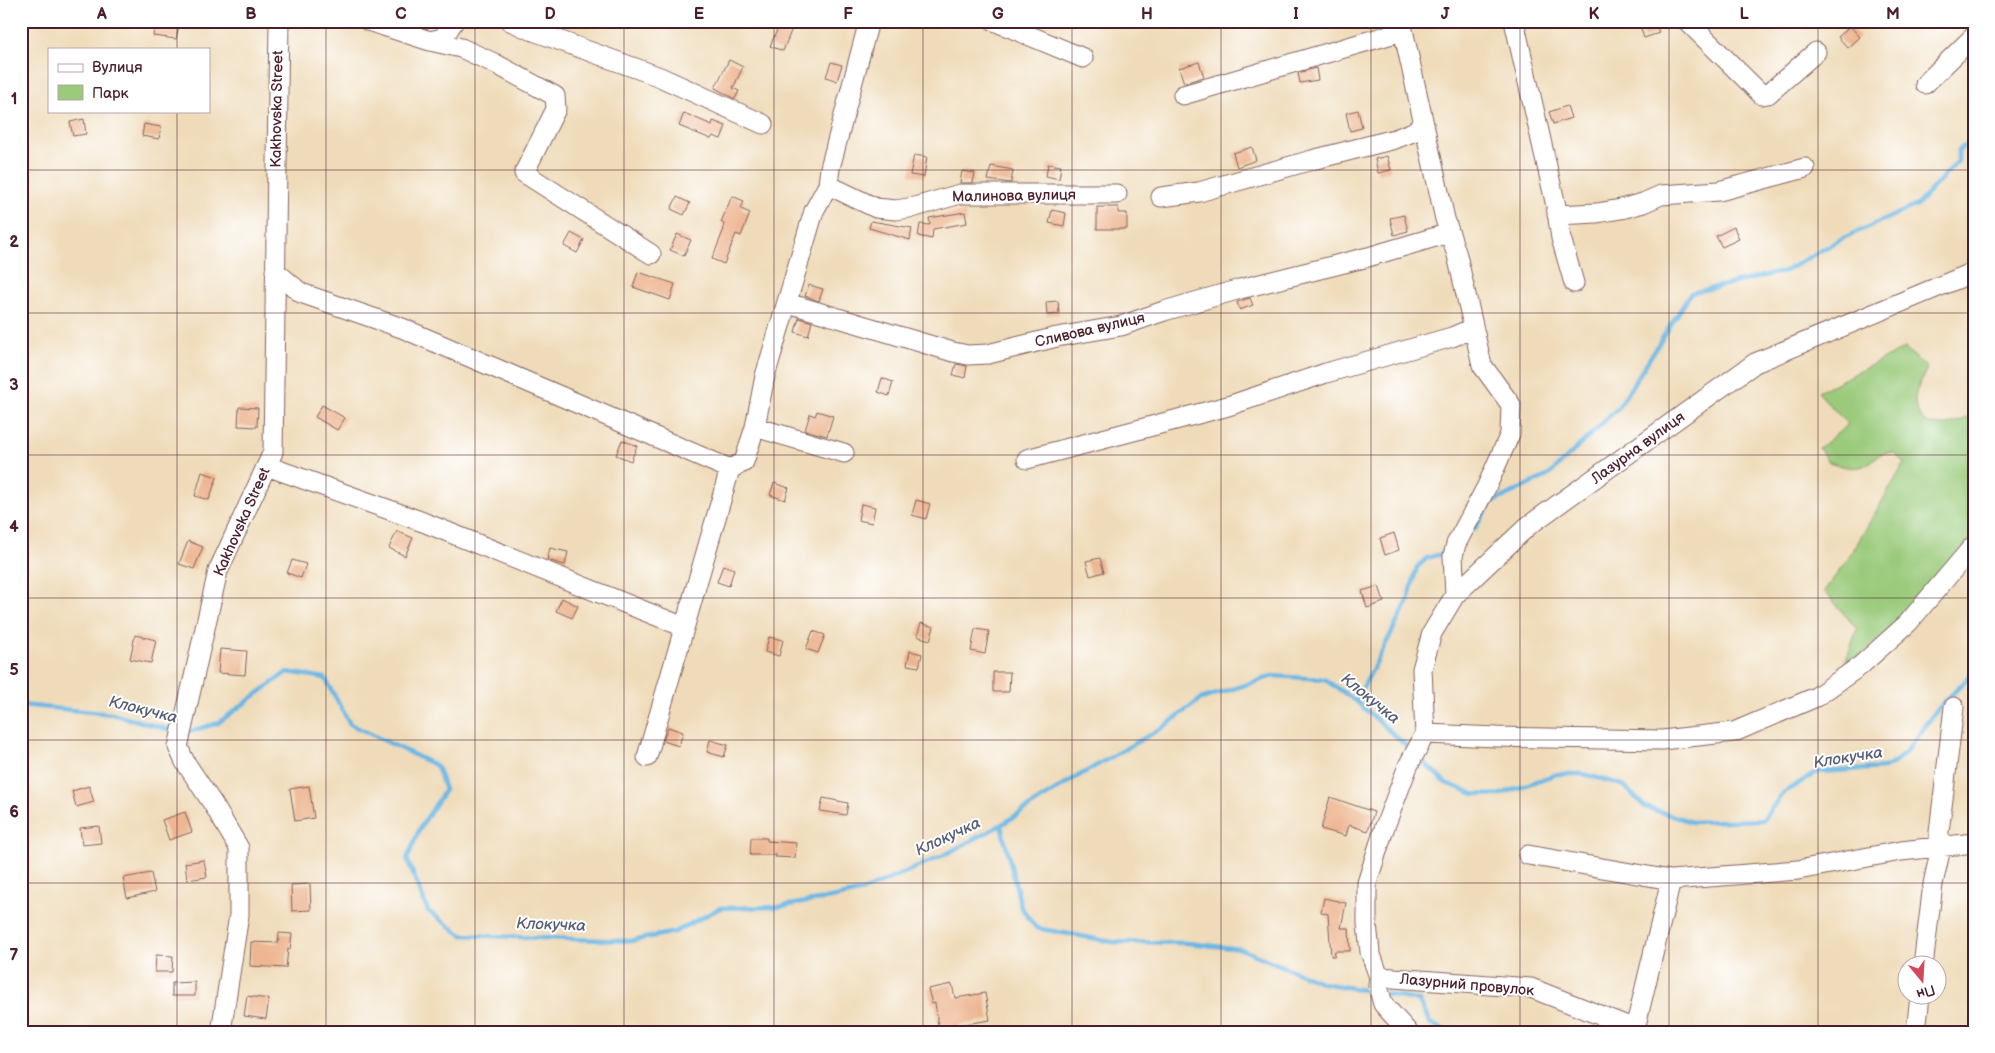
<svg xmlns="http://www.w3.org/2000/svg" width="1995" height="1053" font-family="'Balsamiq Sans',sans-serif">
  <style>
    .green { fill: #9aca7a; stroke: #727452 }
    .lines { fill: none; stroke-linecap: round; stroke-linejoin: round }
    .stream { stroke: #6ab7e4; stroke-width: 4.5 }
    .building { fill: #edb590 }
    .minor-casing { stroke: #84615d; stroke-width: 21 }
    .minor { stroke: #fff; stroke-width: 19 }
    .grid { fill: none; stroke: #4a1f2b; stroke-width: 1; stroke-opacity: 0.55 }
    .labels { text-anchor: middle; dominant-baseline: central; stroke-width: 4; stroke-linejoin: round; paint-order: stroke }
    .street-label { font-size: 15px; fill: #4a1f2b; stroke: #fff }
    .water-label { font-size: 16px; font-style: italic; fill: #575c75; stroke: #fff }
    .neatline { fill: none; stroke: #4a1f2b; stroke-width: 2 }
    .grid-label { font-size: 16px; text-anchor: middle; font-weight: bold; fill: #4a1f2b }
  </style>
  <rect width="100%" height="100%" fill="#fff"/>
  <filter id="ink" filterUnits="userSpaceOnUse"><feTurbulence type="fractalNoise" baseFrequency=".02" numOctaves="2"/><feDisplacementMap in="SourceGraphic" scale="10" xChannelSelector="R" yChannelSelector="G"/><feConvolveMatrix kernelMatrix="1 2 1 2 8 2 1 2 1" color-interpolation-filters="sRGB"/></filter>
  <filter id="wash" filterUnits="userSpaceOnUse"><feTurbulence type="fractalNoise" baseFrequency=".0096" numOctaves="4" result="noise"/><feDisplacementMap in="SourceGraphic" scale="20" xChannelSelector="R" yChannelSelector="G"/><feGaussianBlur stdDeviation="1.12" result="paint"/><feColorMatrix in="noise" values="0 0 0 0 0 0 0 0 0 0 0 0 0 0 0 0 0 1.4 0 .05"/><feComposite in="paint" operator="in"/></filter>
  <g filter="url(#wash)">
    <rect width="100%" height="100%" fill="#efdbb9"/>
    <path class="green" d="M1905,348l22,20c-10,23 -21,35 0,56l19,1 28,-9v140l-132,115 15,-42 -33,-38 24,-32 56,-95 -9,-11c-20,-2 -16,6 -32,13 -11,4 -26,-1 -36,-5l-8,-13 29,-23 -30,-33z"/>
    <g class="lines">
      <path class="stream" d="M1474,530l17,-27 58,-28 69,-67 73,-115 94,-22 56,-32 76,-34 41,-44v-9l5,-6 11,-5
        M1356,701l52,-100 9,-34 10,-9 22,-6
        M21,705l91,9 66,18
        M188,732l30,-9 69,-51 38,6 25,46 87,42 8,24 -25,38 -13,31 21,52 34,24 169,6 44,-9 45,-24 57,-1 54,-9 32,-7 81,-36 57,-30 72,-46 92,-53 36,-27 72,-23 51,3 32,22 55,49
        M1418,757l28,26 28,11 24,1 59,-21h27l39,11 22,22 47,15 71,-2 20,-27 34,-21 66,-4c23,-7 36,-36 50,-53 12,-15 27,-29 41,-42
        M1001,825l20,82 15,21 77,14 75,1 53,6 82,34 52,9
        M1385,994l34,7 11,22 17,9"/>
    </g>
    <g id="blocks">
      <path class="building" d="M781,21h14l-12,30 -13,-5z
        M1652,21h3l4,12 -15,5 -4,-12z
        M155,22l24,4 -3,13 -23,-3z
        M1850,26l10,11 -12,11 -10,-11z
        M729,60l14,7 -10,21 6,3 -4,8 -20,-11z
        M831,62l11,3 -5,16 -11,-4z
        M1199,62l5,15 -20,6 -5,-15z
        M1316,68l2,12 -18,3 -2,-10z
        M1567,106l4,12 -18,6 -4,-12z
        M1358,110l4,18 -12,3 -4,-18z
        M684,113l28,12 1,-4 13,5 -5,13 -8,-3 -2,3 -32,-13z
        M84,119l2,15 -13,2 -3,-14z
        M144,124l17,3 -2,12 -17,-3z
        M1252,147l4,13 -19,7 -4,-14z
        M914,155l13,2 -3,20 -14,-2z
        M1387,156l4,14 -13,3 -3,-14z
        M1048,164l13,2 -2,13 -13,-3z
        M991,166l22,4 -2,13 -23,-3z
        M962,171l13,2 -2,10h-13z
        M732,196l12,5 -3,8 9,4 -9,23 -5,-2 -12,30 -12,-5 12,-30 -1,-1 1,-4 -3,-2z
        M677,197l13,6 -6,12 -13,-6z
        M1097,207h21v6h9v16h-30z
        M1052,210l14,3 -2,13 -15,-3z
        M965,212l2,11 -34,6 -1,10 -14,-3 2,-12 10,1 -1,-7z
        M1404,215l4,16 -14,4 -4,-17z
        M871,221l41,7 -2,12 -41,-12z
        M1734,227l5,12 -17,8 -6,-11z
        M571,233l13,7 -7,13 -13,-7z
        M677,234l14,6 -7,16 -14,-6z
        M638,272l37,12 -5,16 -37,-13z
        M809,285l14,4 -4,12 -14,-5z
        M1250,298l3,7 -13,5 -3,-8z
        M1058,301l1,13 -12,1 -1,-13z
        M799,318l13,4 -4,14 -13,-4z
        M956,364l11,2 -2,12 -12,-3z
        M882,378l11,4 -4,14 -11,-4z
        M322,405l23,13 -8,12 -22,-13z
        M239,407l19,1 -1,19 -19,-1z
        M817,411l16,5 -6,20 -22,-6 5,-16 5,2z
        M622,440l15,6 -6,15 -15,-6z
        M202,472l15,5 -8,23 -14,-4z
        M774,483l15,5 -4,12 -15,-5z
        M916,500l14,4 -4,15 -14,-4z
        M861,504l14,3 -3,16 -14,-3z
        M397,531l16,7 -8,18 -16,-8z
        M1394,533l5,17 -14,5 -5,-17z
        M188,541l15,6 -9,22 -15,-5z
        M550,548l18,4 -3,13 -18,-5z
        M1100,558l4,14 -14,4 -4,-15z
        M292,560l14,4 -5,14 -14,-5z
        M723,565l11,4 -5,17 -12,-4z
        M1379,586l5,16 -17,6 -5,-17z
        M562,598l16,8 -6,12 -16,-7z
        M921,623l13,4 -4,13 -13,-4z
        M975,629l14,2 -4,23 -14,-3z
        M813,631l12,4 -7,18 -12,-4z
        M135,635l21,5 -5,23 -21,-4z
        M769,637l14,3 -4,16 -14,-4z
        M220,649l27,2 -2,24 -27,-2z
        M910,651l12,3 -3,13 -12,-2z
        M993,672h17l-1,20h-16z
        M668,727l15,5 -4,14 -16,-5z
        M710,740l18,5 -4,12 -17,-5z
        M89,786l5,16 -18,5 -4,-16z
        M309,786l5,32 -19,3 -5,-32z
        M1330,797l44,15 -6,19 -19,-6 -3,11 -25,-7z
        M823,798l25,5 -2,12 -26,-4z
        M185,812l7,20 -23,8 -7,-20z
        M99,826l2,17 -19,2 -2,-17z
        M751,838h16v3l29,2 -1,15 -20,-1 1,-2h-26z
        M204,860l3,17 -20,3 -2,-17z
        M151,873l4,19 -28,6 -4,-20z
        M310,884l1,26 -19,1 -1,-26z
        M1324,898l22,5 -5,25h8l1,23h-15l-1,5h-3l-3,-42 -7,-2z
        M279,933l13,1 -2,16 -2,-1 -2,19 -36,-2 1,-24 27,1z
        M156,955l17,1 -1,16h-17z
        M195,982v14h-23v-13z
        M952,984l3,14 30,-5 5,27 -31,5 1,6 -21,1 -4,-29 -3,1 -4,-15z
        M247,996l22,3 -3,20 -22,-3z"/>
    </g>
  </g>
  <g filter="url(#ink)">
    <use href="#blocks" fill-opacity="0" stroke="#84615d" stroke-width="1"/>
    <g class="lines">
      <defs>
        <path id="minor" d="M368,21l62,20 13,-3 11,-17
          M510,21l18,8 132,48 103,47
          M994,21l89,37
          M1401,21l44,198 12,36 25,110 29,40 -1,29 -23,52 -31,58 -3,12 2,39
          M1514,21l42,185 5,32 13,45
          M1687,21l75,74 6,-1 48,-42
          M430,41l31,7 33,15 61,33 1,13 -32,64 127,81
          M1925,84l49,-48
          M1183,95l220,-64
          M828,185l48,23 20,2 19,-3 45,-13h157
          M1161,197l38,-5 113,-32 83,-21 18,-7 11,-8
          M1557,215l40,-2 24,-4 22,-6 18,-8 58,-4 86,-23
          M275,271l26,22 101,35 328,141 14,-7 11,-35 10,-51 49,-165 14,-26 2,-17 39,-147
          M788,303l165,49 15,3 20,-1 69,-17 64,-11 43,-15 76,-22 128,-32 81,-24
          M755,427l89,26
          M1027,459l201,-53 98,-33 126,-36 21,-9
          M267,466l156,56 261,105
          M1425,734l-3,-65 10,-36 23,-38 73,-69 227,-163 219,-91
          M647,757l83,-288
          M1528,855l143,25 127,-10 103,-19 73,-8
          M1923,966l10,-82 7,-32 -1,-20 15,-125
          M1379,977l152,11 104,41 1,3
          M1635,1029l36,-149
          M221,1032l18,-117v-67l-26,-44 -28,-42 -7,-15 40,-176 55,-119 6,-431
          M1408,1032l-25,-28 -5,-18 1,-9 -9,-25 -3,-28v-41l17,-54 24,-63 17,-32 72,3 165,3 72,-8 82,-35 44,-31 48,-43 66,-78
          M1916,1032l4,-36"/>
      </defs>
      <use href="#minor" class="minor-casing"/>
      <use href="#minor" class="minor"/>
    </g>
  </g>
  <path class="grid" d="M177,21v28M326,21v1011M475,21v1011M624,21v1011M774,21v1011M923,21v1011M1072,21v1011M1221,21v1011M1371,21v1011M1520,21v1011M1669,21v1011M1818,21v1011M177,111v921M21,170h1953M21,313h1953M21,455h1953M21,598h1953M21,740h1953M21,883h1953"/>
  <g class="labels">
    <g class="street-label">
      <text transform="translate(277 109) rotate(-89)">Kakhovska Street</text>
      <text transform="translate(1014 196) rotate(-1)">Малинова вулиця</text>
      <text transform="translate(1090 330) rotate(-13)">Сливова вулиця</text>
      <text transform="translate(1638 448) rotate(-36)">Лазурна вулиця</text>
      <text transform="translate(242 522) rotate(-66)">Kakhovska Street</text>
      <text transform="translate(1467 985) rotate(5)">Лазурний провулок</text>
    </g>
    <g class="water-label">
      <text transform="translate(1370 699) rotate(39)">Клокучка</text>
      <text transform="translate(143 710) rotate(14)">Клокучка</text>
      <text transform="translate(1848 758) rotate(-9)">Клокучка</text>
      <text transform="translate(948 837) rotate(-25)">Клокучка</text>
      <text transform="translate(551 925) rotate(2)">Клокучка</text>
    </g>
  </g>
  <rect width="1995" height="1053" fill="none" stroke="#fff" stroke-width="55"/>
  <rect x="48" y="48" width="162" height="65" fill="#ffffff" stroke="#b7a5aa"/>
  <rect x="58" y="64" width="25" height="8" fill="#ffffff" stroke="#b7a5aa"/>
  <text x="92" y="72" font-size="15" fill="#4a1f2b">Вулиця</text>
  <rect x="58" y="85" width="25" height="15" fill="#9aca7a" stroke="#b7a5aa"/>
  <text x="92" y="98" font-size="15" fill="#4a1f2b">Парк</text>
  <g transform="translate(1922 980) rotate(162)"><circle r="24" fill="#ffffff" stroke="#b7a5aa"/>
  <path d="M0-4L9 19L0 12L-9 19Z" fill="#d1495b"/>
  <text y="-8" font-size="14" font-weight="bold" text-anchor="middle" fill="#4a1f2b">Пн</text>
  </g>
  <rect x="28" y="28" width="1940" height="998" class="neatline"/>
  <g class="grid-label">
    <text x="102" y="19">A</text>
    <text x="251" y="19">B</text>
    <text x="401" y="19">C</text>
    <text x="550" y="19">D</text>
    <text x="699" y="19">E</text>
    <text x="848" y="19">F</text>
    <text x="998" y="19">G</text>
    <text x="1147" y="19">H</text>
    <text x="1296" y="19">I</text>
    <text x="1445" y="19">J</text>
    <text x="1594" y="19">K</text>
    <text x="1744" y="19">L</text>
    <text x="1893" y="19">M</text>
    <text x="14" y="104">1</text>
    <text x="14" y="247">2</text>
    <text x="14" y="390">3</text>
    <text x="14" y="532">4</text>
    <text x="14" y="675">5</text>
    <text x="14" y="817">6</text>
    <text x="14" y="960">7</text>
  </g>
</svg>
